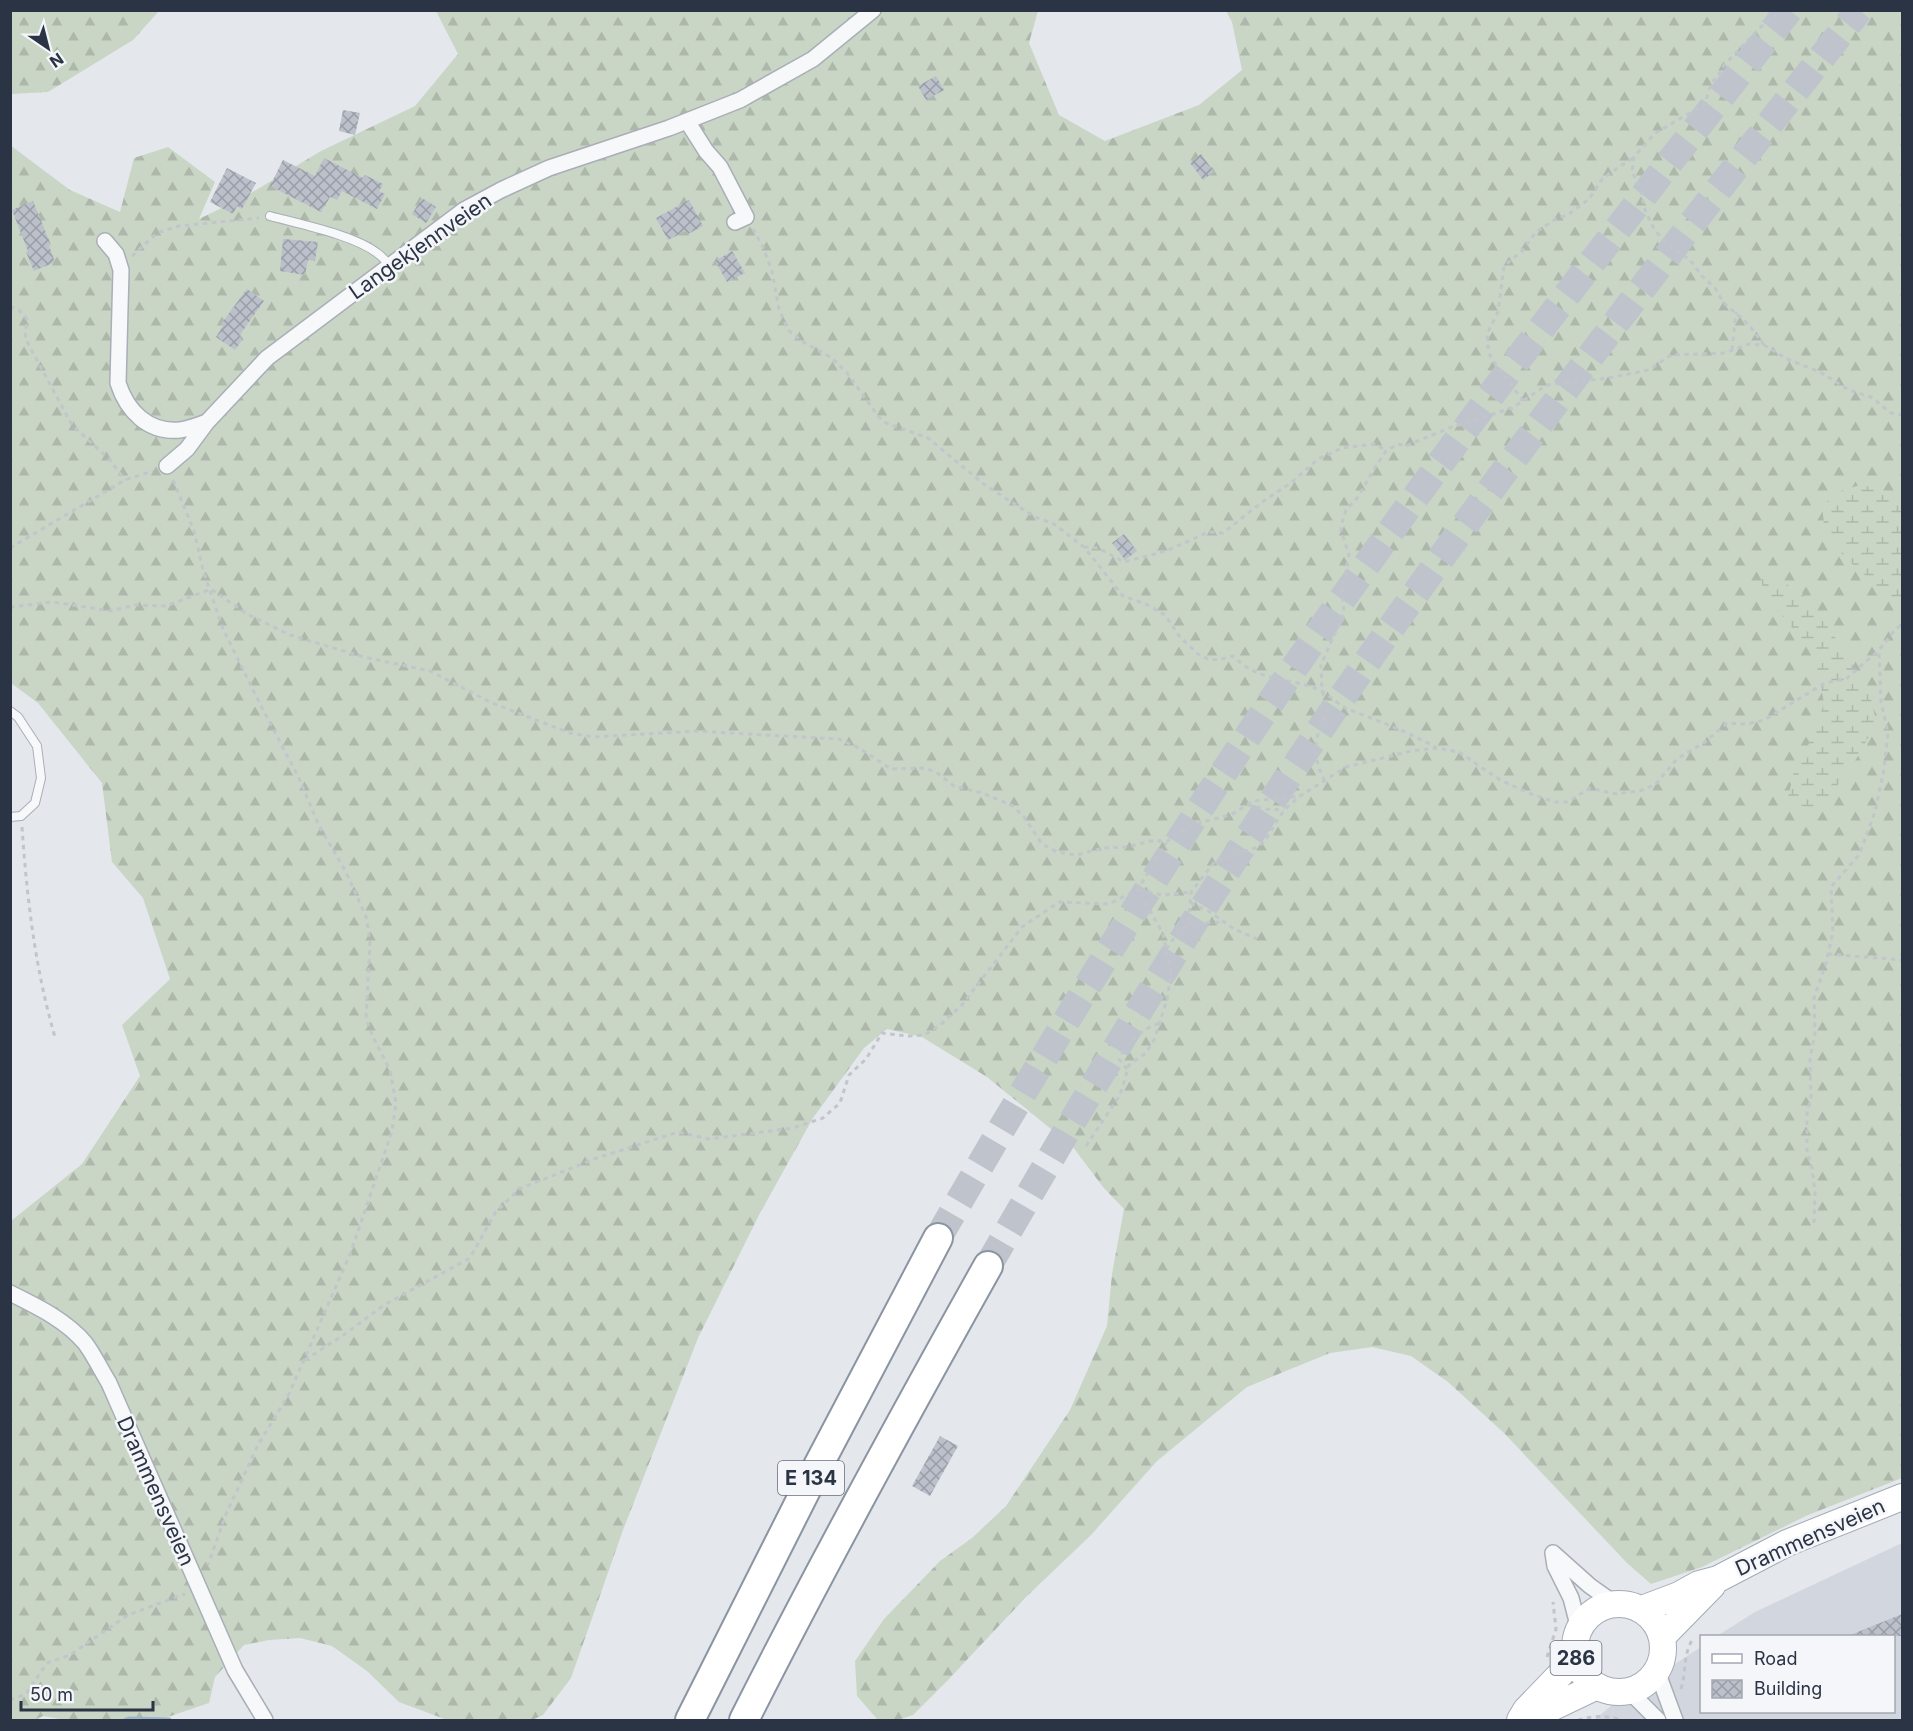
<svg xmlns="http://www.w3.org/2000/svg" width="1913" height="1731" font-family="Inter,sans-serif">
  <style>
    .built { fill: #d2d6de }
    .forest { fill: url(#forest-firs) }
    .wetland { fill: url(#wetland-marsh) }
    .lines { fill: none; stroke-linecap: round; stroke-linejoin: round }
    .stream { stroke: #9fb4cc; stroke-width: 5 }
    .building { fill: url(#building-cross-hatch) }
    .highway-tunnel { stroke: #bfc3cb; stroke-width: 28; stroke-dasharray: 28 14; stroke-linecap: butt }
    .lane-casing { stroke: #a9aeb7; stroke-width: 10 }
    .street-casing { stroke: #a9aeb7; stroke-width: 18 }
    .primary-casing { stroke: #a3abb8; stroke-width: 28 }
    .highway-casing { stroke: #8b94a3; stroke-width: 32 }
    .path { stroke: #c2c5cb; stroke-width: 3; stroke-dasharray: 4.5 4.5; stroke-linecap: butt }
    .lane { stroke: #f7f8fa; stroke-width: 8 }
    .street { stroke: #f7f8fa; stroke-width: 15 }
    .primary { stroke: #fff; stroke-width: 26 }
    .highway { stroke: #fff; stroke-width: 28 }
    .labels { text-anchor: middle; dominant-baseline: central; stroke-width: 5; stroke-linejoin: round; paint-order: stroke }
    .shield { fill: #f4f6f9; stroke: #676e7b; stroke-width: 1.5 }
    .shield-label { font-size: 20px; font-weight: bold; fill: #2b3445 }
    .street-label { font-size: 21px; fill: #2b3445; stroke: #f4f6f9 }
  </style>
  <defs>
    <pattern id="forest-firs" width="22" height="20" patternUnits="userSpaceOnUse" patternTransform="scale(1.5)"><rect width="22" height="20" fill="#c9d6c5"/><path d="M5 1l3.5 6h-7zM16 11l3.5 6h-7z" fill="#adb8ab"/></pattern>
    <pattern id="wetland-marsh" width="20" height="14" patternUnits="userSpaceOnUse" patternTransform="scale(1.5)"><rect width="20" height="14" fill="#c9d6c5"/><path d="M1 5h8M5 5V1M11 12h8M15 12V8" fill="none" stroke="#adb8ab"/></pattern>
    <pattern id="building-cross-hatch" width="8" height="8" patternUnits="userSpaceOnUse" patternTransform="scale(1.5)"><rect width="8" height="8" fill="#bbc0ca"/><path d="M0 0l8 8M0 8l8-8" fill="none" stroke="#989da6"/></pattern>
  </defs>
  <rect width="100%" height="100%" fill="#e4e7ec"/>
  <path class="built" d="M1902,1543v177h-308l18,-15 89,-58 1,65h192v-76h-177l38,-24z"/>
  <path class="forest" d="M11,10h148v1l-26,29 -85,52 -37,2z
    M436,11h602l-9,32 30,72 46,26 94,-36 43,-35 -10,-48 -6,-11h676v1467l-94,37 -106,52 -51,17 -24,-21 -123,-130 -56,-51 -37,-26 -39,-9 -42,6 -83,34 -90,74 -66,74 -65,62 -78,83 -35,35 -15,5 -21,-1 -20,-23 -2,-35 29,-42 56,-58 32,-23 34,-32 64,-96 37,-84 5,-52 12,-65 -21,-22 -30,-40 -86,-70 -65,-40 -35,-8 -23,19 -51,70 -53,95 -62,125 -75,192 -52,148 -28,37 -11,5h-85l-48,-18 -32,-31 -35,-25 -32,-8 -31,2 -25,5 -29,32 -6,26 -50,17h-94l-22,-4 -8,4h-24v-499l71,-57 58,-88 -18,-51 48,-46 -27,-81 -31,-36 -10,-79 -64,-80 -27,-20 -1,-538 60,45 50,22 14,-54 34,-11 47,35 -16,37 47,-23 75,-45 94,-45 43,-52z"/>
  <path class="wetland" d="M1863,484l17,9 22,9v102l-2,2 -25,-19 -10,-12 -21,-18 -20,-32 -2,-20 19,-14z
    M1759,569l43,24 31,41 37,60 6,27 -15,31 -29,41 -10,9 -14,7 -20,-12 6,-25 20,-38 10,-31 -9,-48 -51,-61z"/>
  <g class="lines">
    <path class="stream" d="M126,1720l3,-1 40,1"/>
  </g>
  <path class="building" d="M936,76l8,14 -18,10 -8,-14z
    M343,110l17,3 -5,22 -16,-4z
    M1201,154l13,18 -11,8 -13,-17z
    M324,158l39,20 2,-3 18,9 -4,7 6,3 -8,15 -35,-18 -5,9 -7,-3 -9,15 -51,-26 13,-26 32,16z
    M227,168l29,15 -14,26 -5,-3 -4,8 -23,-12z
    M422,198l14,9 -10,16 -14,-9z
    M689,200l14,26 -15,8 -2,-3 -18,9 -12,-22z
    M33,201l18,44 -2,1 6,16 -21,9 -8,-19 2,-1 -16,-41z
    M283,239l35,3 -3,19 -7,-1 -3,15 -25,-4z
    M732,251l13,22 -18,9 -12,-21z
    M247,289l17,12 -25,35 4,3 -8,11 -19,-13 7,-11 -2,-2z
    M1124,534l13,17 -12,9 -13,-17z
    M940,1436l18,10 -28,50 -18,-10z
    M1902,1614v22h-54z"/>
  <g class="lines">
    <path class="highway-tunnel" d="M938,1238c127,-221 262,-439 410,-647 140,-198 290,-389 441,-581
      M988,1266c114,-198 232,-393 362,-580 162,-232 334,-454 509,-676"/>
    <defs>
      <path id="lane" d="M270,216c29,8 84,19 107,37 5,3 9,8 13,13
        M10,711l8,6 19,29 4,32 -6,25 -14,13 -11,1"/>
      <path id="street" d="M687,121l19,30 14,16 26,50 -11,5
        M105,241l11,13 5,16 -3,113c9,28 30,50 62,47 9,-1 19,-5 27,-8
        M167,466l20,-17 20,-27 60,-64 197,-148 37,-20 48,-22 120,-40 71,-28 73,-41 60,-49
        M10,1293c26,13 56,27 75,50 9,12 16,27 24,40l126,287 30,50
        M1553,1553l2,13 16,32 8,31
        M1553,1553l37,33 24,17
        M1657,1671l18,49
        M1629,1691l29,29"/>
      <path id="primary" d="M1575 1648a44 44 0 1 1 88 0a44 44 0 1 1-88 0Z
        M1642,1609l37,-14 20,-11 19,-5 69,-36 115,-46
        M1662,1637l50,-51
        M1520,1720l6,-10 50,-52
        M1526,1720l71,-34"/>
      <path id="highway" d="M690,1720l129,-256 119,-226
        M744,1720c77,-153 160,-304 244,-454"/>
    </defs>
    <use href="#lane" class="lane-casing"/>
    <use href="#street" class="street-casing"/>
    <use href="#primary" class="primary-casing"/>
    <use href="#highway" class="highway-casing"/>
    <path class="path" d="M753,229l10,18 9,24 7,38 9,21 15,12 29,16 15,15 31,43 8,7 42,15 57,47 50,32 19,7 30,23 39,49 25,9 17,10 15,22 18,17 12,6 12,-1 11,-3c28,28 56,20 89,35 9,5 16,14 26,18 30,12 61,23 89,39
      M132,256l25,-23 22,-7 80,-8
      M10,306l9,4 8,9 -2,19 47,87 38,35 15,20
      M1764,345l-15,-20 -26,-23 -8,-14 -13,-12 -12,-16 -25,-18 -11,-13 -9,-19 -5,-22 -8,-16 2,-15 20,-23 51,-30c2,-7 4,-15 7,-21 4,-7 9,-9 12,-18l38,-39 20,-16
      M1732,350l4,-38
      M1523,401l-32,-43 -3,-11 -1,-13 11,-22 6,-46 18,-15 14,-19 18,-12 15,-6 20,-15 14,-21 31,-21
      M173,480l21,51 9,39 20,59 38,77 38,72 20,48 27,46 21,47 3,25 -4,75 7,18 17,33 6,33 -4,28 -41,121 -62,142 -31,51 -32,69 -18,51
      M1084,547l14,1 26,14 42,-11 43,-19 14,1 38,-30 31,-21 26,-23 24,-11 33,-4 11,7
      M10,548l115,-68 28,-9
      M10,607l43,-5 58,9 24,-6 31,1 45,-17 36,25 43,21 74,22 66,14 62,32 78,30 23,4 103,-6 143,8 20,9 32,21 33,-1 12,4 18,14 28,7 31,13 11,11 18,27 15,8 19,3 28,-7 23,-1 28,-7 12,2c19,-20 43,-20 67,-29 7,-3 13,-10 20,-12 15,-2 31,-3 46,-5
      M1325,781c-15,-27 -10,-45 3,-72l-6,-18 -1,-26 23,-53 -2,-20 7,-38 -8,-23v-5l5,-16 12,-13 19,-33 9,-13 12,-7 8,2 43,-18 63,-20 35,-23 61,-7 41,-8 22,-15 54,-2 24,-9 15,1 23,14 33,13 29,18 22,7 20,16 11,2
      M1248,805l18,4 18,1
      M22,827c5,71 13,142 33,210
      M1139,890l23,5 29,-3
      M1191,903l19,9 24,17 23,10
      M1188,924l34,-2
      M1166,949l8,-11 14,-14 3,-32 25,-32 39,-12 9,-6 20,-32 16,-14 46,-29 65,-16 26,-3 22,4 41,28 31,14 24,8h13l22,-14 26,6 23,-3 16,-6 22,-26 28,-17 22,-19 20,1 17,-4 61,-37 21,-4 33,-29 15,-19 8,-7
      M1828,954l74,6
      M1127,1069l-8,-10c9,-17 23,-30 41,-36
      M1086,1146l34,-51 9,-30 17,-12 8,-13 13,-40 4,-27 -8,-39 -25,-45
      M1814,1223l1,-31 -3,-24 -5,-16v-39l4,-16 -1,-38 5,-26 -1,-35 12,-35 7,-31 -2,-45 28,-32 16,-43 9,-43 4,-36 -7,-31 -2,-52
      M305,1360l40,-26 39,-29 86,-47 25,-45 24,-24 78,-31 81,-26 31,7 84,-11 30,-10 17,-15 9,-28 17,-16 16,-26 27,3 15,-1 15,-9 23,-21 60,-78 37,-25 50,2 29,-15 28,-46
      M1547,1657l9,-28 -3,-27
      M1681,1689c6,-19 1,-31 12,-51
      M10,1700l16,-6 21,-31 23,-8 58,-40 57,-21
      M1578,1720c15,-4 29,-5 43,0"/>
    <use href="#lane" class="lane"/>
    <use href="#street" class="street"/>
    <use href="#primary" class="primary"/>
    <use href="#highway" class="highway"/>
  </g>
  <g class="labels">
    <g class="shield">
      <rect x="778" y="1461" width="66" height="34" rx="4.5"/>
      <rect x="1550.5" y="1641" width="51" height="34" rx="4.5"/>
    </g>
    <g class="shield-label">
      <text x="811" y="1478">E 134</text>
      <text x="1576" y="1658">286</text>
    </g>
    <g class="street-label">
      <text transform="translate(420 246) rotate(-35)">Langekjennveien</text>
      <text transform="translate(156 1491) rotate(66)">Drammensveien</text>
      <text transform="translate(1810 1537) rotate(-24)">Drammensveien</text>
    </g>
  </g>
  <rect width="1913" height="1731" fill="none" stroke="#2b3445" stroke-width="24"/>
  <rect x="1700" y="1635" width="195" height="78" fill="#f4f6f9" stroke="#a4a8b1" stroke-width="1.5"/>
  <rect x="1712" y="1654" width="30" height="9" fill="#ffffff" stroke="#a4a8b1" stroke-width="1.5"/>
  <text x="1754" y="1665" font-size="18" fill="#2b3445">Road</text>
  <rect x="1712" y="1680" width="30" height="18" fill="url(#building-cross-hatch)" stroke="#a4a8b1" stroke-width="1.5"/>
  <text x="1754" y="1695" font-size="18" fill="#2b3445">Building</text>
  <g transform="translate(48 48) rotate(145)" stroke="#f4f6f9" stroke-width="4.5" paint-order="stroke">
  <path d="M0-4.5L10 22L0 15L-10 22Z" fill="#2b3445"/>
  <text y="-9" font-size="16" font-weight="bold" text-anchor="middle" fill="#2b3445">N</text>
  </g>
  <path d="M21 1701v9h132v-9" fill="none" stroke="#2b3445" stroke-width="3"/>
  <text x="30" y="1701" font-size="18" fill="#2b3445" stroke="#f4f6f9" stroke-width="4.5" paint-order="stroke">50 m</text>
</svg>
